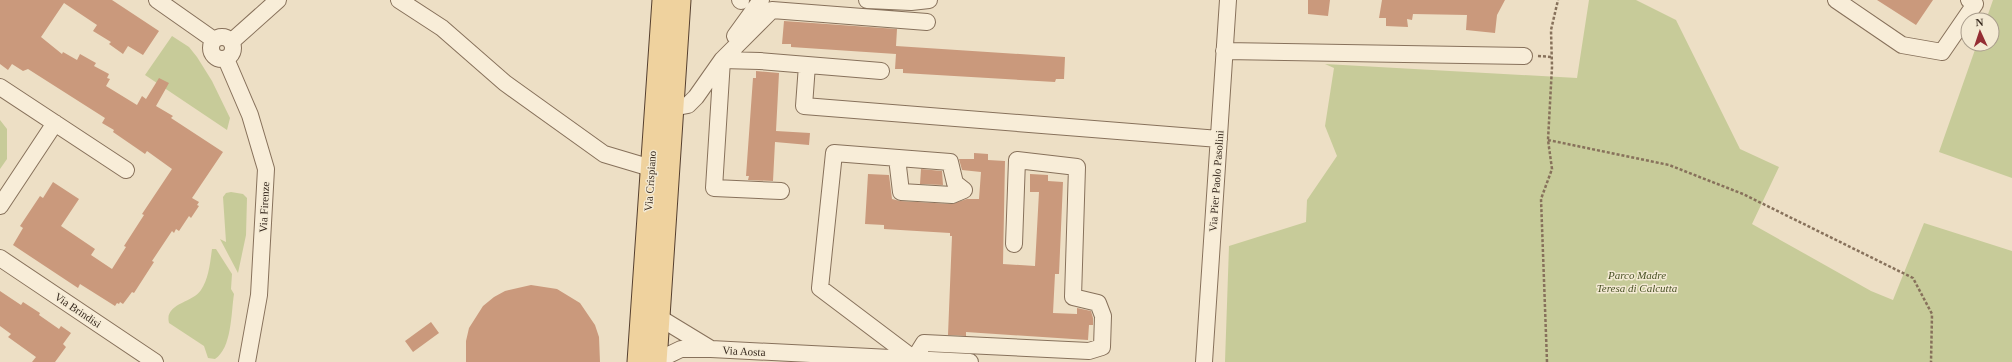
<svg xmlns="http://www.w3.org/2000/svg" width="2012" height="362" font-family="'Times New Roman',serif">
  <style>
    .green { fill: #c7cb99 }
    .building { fill: #ca997c }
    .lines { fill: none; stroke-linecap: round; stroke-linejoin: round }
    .minor-casing { stroke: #87715b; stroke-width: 18 }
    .major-casing { stroke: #553f2f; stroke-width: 23 }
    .path { stroke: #87715b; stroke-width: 2.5; stroke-dasharray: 3 2; stroke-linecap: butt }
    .minor { stroke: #f8edd8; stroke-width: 16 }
    .major { stroke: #efd29e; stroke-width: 21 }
    .labels { text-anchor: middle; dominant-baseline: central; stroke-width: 3; stroke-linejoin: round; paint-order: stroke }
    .street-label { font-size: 11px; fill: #382a1f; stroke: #f4ead4 }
    .park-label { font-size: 11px; font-style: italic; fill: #4a5326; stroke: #f4ead4 }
  </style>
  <rect width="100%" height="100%" fill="#eddfc5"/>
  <path class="green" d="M1589,0h47l40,20 64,129 39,18 -27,57 119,67 22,9 31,-77 88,28v111h-787l4,-116 77,-24 1,-22 30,-44 -12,-30 9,-58 -9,-4 252,14z
    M1993,0h19v178l-73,-26 38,-108h15v-24h-6z
    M172,36l17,11 8,10 15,24 18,37 -3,12 -82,-55z
    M0,120l7,9v30l-7,10z
    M231,192l12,2 4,4 -1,37 -8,38 -18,-34 6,3 -3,-45 3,-4z
    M212,249h4l16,25 -1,15 3,5c-3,19 -2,54 -19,65l-7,-1 -4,-12 -35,-23c-5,-20 24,-20 32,-33 8,-12 9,-27 11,-41z"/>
  <path class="building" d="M0,0h112l47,31 -16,24 -15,-9 -5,8 -14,-10 2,-2 -18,-11 4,-6 -33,-22 -23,34 21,17 1,-2 14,8 3,-6 16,9 -2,3 15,8 -2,4 3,1 -4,7 31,19 5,-9 4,3 13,-21 10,5 -13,23 17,10 -2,2 52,34 -31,46 7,4 -2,3 2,1 -8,12 -2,-2 -10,15 -3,-2 -2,4 -2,-2 -20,30 2,1 -20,31 -2,-1 -9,12 -3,-2 -1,2 -2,-1 -2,3 -35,-22 -2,4 -65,-43 10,-17 -3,-2 20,-30 3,2 10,-16 26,17 -18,27 34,23 -4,6 21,14 14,-22 -2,-1 20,-31 -2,-1 30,-45 -25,-18 -2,3 -32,-22 1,-2 -12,-7 3,-5 -77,-49 -5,2 -11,-7 -4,6 -8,-6z
    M1308,0h22l-2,16 -20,-2z
    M1382,0h123l-8,15 -2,18 -29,-3 1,-15 -54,-1 -1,6 -5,-1 1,8 -22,-1v-8h-7z
    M1877,0h56l-17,25z
    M784,21l113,8 -1,17 169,11 -1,22h-8l-1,3 -152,-9v-4h-8l1,-15 -105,-7v-3h-9z
    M756,71l23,2 -3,58 34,2 -1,12 -34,-3 -2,39 -25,-1 1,-4h-3l7,-98h3z
    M974,153l14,1v6l17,1 -2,103 32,2 4,-74h-9v-18l18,1v6l15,1 -4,92h-4l-2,39 24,1v-6l14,3 2,7v7h-4l-1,15 -122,-8v4l-18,-1 4,-99h-2v-3l-66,-4v-4l-19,-1 3,-50 21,1 3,24 8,2 51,3 16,-5h12l2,-27 -19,-2 -3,-11h15z
    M921,169l21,2 1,14 -23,-1z
    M531,285l26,4 23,14 15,22 4,12 1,25h-134v-21l3,-13 14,-22 11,-9 11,-6z
    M0,291l21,14 2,-3 17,11 -1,2 20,14 2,-3 10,7 -8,11 3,3 -11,15h-23l4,-5 -28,-20 3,-3 -11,-8z
    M431,322l8,11 -26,19 -8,-11z"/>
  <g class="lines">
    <defs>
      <path id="minor" d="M157,0l57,40
        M399,0l43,28 63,55 99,71 47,14
        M740,0l1,1
        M867,0l44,2 18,-2
        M1836,0l66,45 40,7 33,-48 -6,-4
        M735,36l26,-36
        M211 48a11 11 0 1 1 22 0a11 11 0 1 1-22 0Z
        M231,42l47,-42
        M1224,51l300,5
        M226,59l24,56 16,54 -7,126 -12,67
        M722,60l50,-50 155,12
        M807,65l-3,41 415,33
        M0,87l126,83
        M672,108l16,-3 8,-8 26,-37
        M897,158l4,34 51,3 12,-5 -9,-7 -5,-21 -116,-9 -14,135 94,71 10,-16 165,8 13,-4 1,-31 -5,-13 -25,-6 4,-130 -60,-7 -3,84
        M781,191l-67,-3 8,-128 38,1 121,10
        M0,206l55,-83
        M0,258l155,104
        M660,318l51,31
        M656,361l25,-12h30l259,13
        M1204,362l24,-362"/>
      <path id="major" d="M638,362l25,-362
        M656,362l24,-362"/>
    </defs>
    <use href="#minor" class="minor-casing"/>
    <use href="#major" class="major-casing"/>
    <path class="path" d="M1538,56l14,1
      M1548,140l121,25 74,29 170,84 19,36 -1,48
      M1547,362l-6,-163 11,-30 -4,-29 4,-73 -1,-37 7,-30"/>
    <use href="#minor" class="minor"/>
    <use href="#major" class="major"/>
  </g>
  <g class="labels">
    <g class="street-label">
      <text transform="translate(650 181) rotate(-86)">Via Crispiano</text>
      <text transform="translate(1216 181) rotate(-86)">Via Pier Paolo Pasolini</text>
      <text transform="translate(264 207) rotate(-87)">Via Firenze</text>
      <text transform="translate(78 310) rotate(34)">Via Brindisi</text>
      <text transform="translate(744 351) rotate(3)">Via Aosta</text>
    </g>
    <g class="park-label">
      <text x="1637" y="275">Parco Madre<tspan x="1637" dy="13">Teresa di Calcutta</tspan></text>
    </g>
  </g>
  <g transform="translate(1980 32) rotate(357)"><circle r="19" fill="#f4ead4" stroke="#a99d8c"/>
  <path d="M0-3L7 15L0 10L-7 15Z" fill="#942d33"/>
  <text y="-6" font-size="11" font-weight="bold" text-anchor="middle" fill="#382a1f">N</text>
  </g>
</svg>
